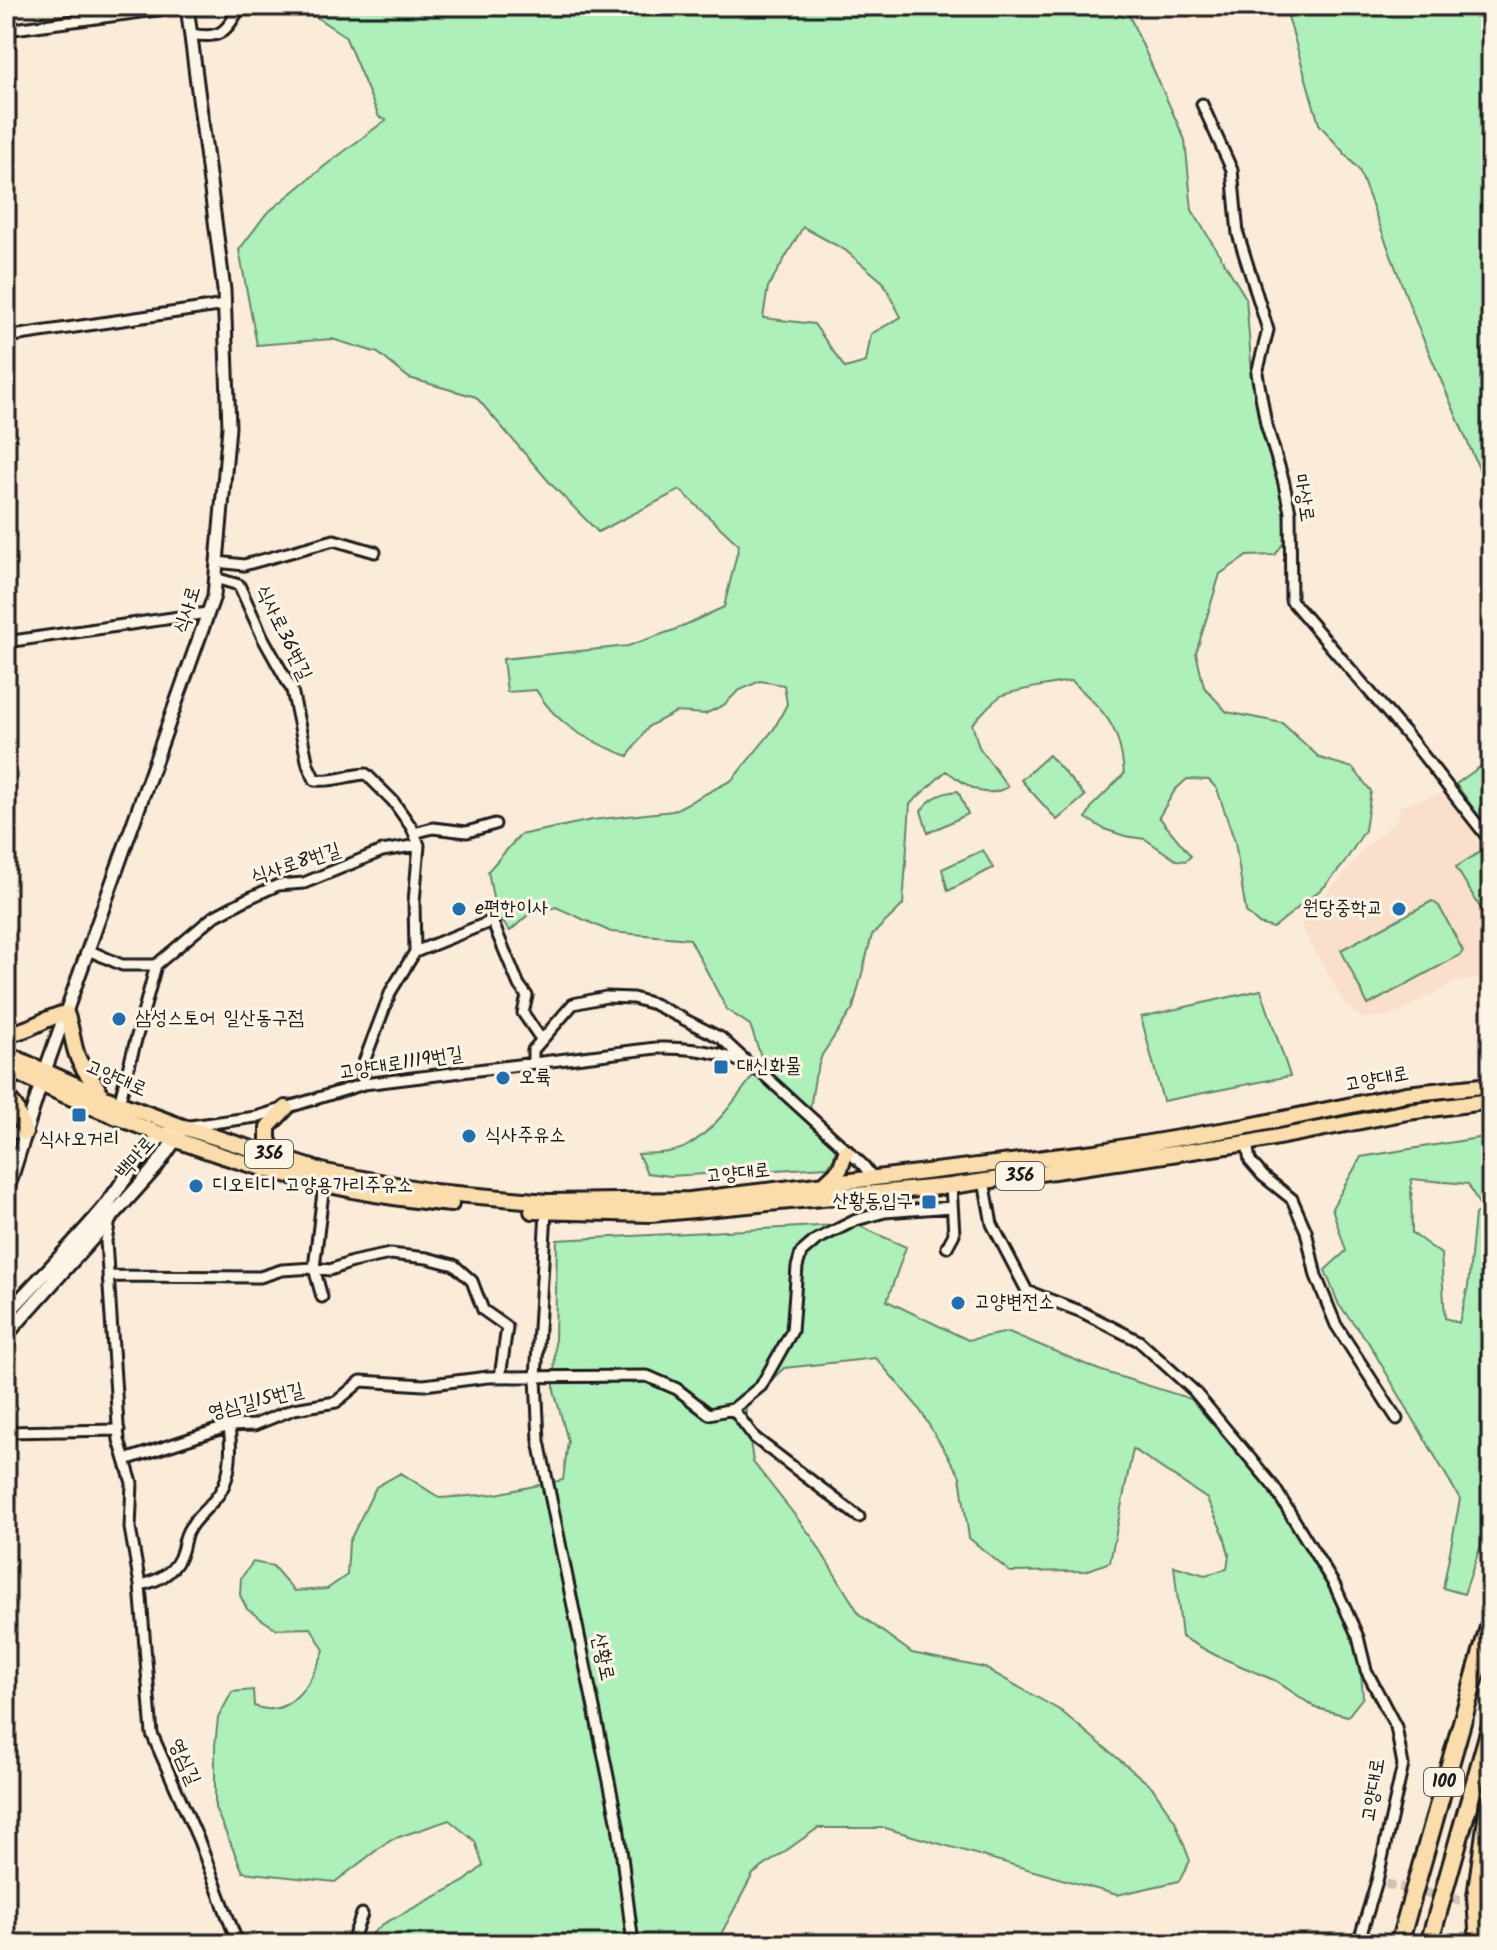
<svg xmlns="http://www.w3.org/2000/svg" width="1497" height="1950" font-family="Kalam,'Poor Story',sans-serif">
  <style>
    .built { fill: #fadfca }
    .green { fill: #adf0ba; stroke: #64866b; stroke-width: 2; fill-rule: evenodd }
    .lines { fill: none; stroke-linecap: round; stroke-linejoin: round }
    .minor-tunnel { stroke: #cec2b3; stroke-width: 9; stroke-dasharray: 9 4.5; stroke-linecap: butt }
    .minor-casing { stroke: #1c1c1c; stroke-width: 15 }
    .tertiary-casing { stroke: #1c1c1c; stroke-width: 17 }
    .secondary-casing { stroke: #1c1c1c; stroke-width: 18 }
    .primary-casing { stroke: #1c1c1c; stroke-width: 20 }
    .motorway-casing { stroke: #1c1c1c; stroke-width: 22 }
    .minor { stroke: #fcf5e5; stroke-width: 9 }
    .tertiary { stroke: #fcf5e5; stroke-width: 11 }
    .secondary { stroke: #fcf5e5; stroke-width: 12 }
    .primary { stroke: #faddab; stroke-width: 14 }
    .motorway { stroke: #faddab; stroke-width: 16 }
    .poi-dot { fill: #1f6fb2; stroke: #fcf5e5; stroke-width: 3 }
    .labels { text-anchor: middle; dominant-baseline: central; stroke-width: 6; stroke-linejoin: round; paint-order: stroke }
    .shield { fill: #fcf5e5; stroke: #5f5d58; stroke-width: 2 }
    .shield-label { font-size: 18px; font-weight: bold; fill: #1c1c1c }
    .street-label { font-size: 20px; fill: #1c1c1c; stroke: #fcf5e5 }
    .poi-label { font-size: 20px; fill: #1c1c1c; stroke: #fcf5e5; text-anchor: start }
  </style>
  <rect width="100%" height="100%" fill="#fbebd9"/>
  <filter id="ink" filterUnits="userSpaceOnUse"><feTurbulence type="fractalNoise" baseFrequency=".0125" numOctaves="2"/><feDisplacementMap in="SourceGraphic" scale="16" xChannelSelector="R" yChannelSelector="G"/><feConvolveMatrix kernelMatrix="1 2 1 2 8 2 1 2 1" color-interpolation-filters="sRGB"/></filter>
  <g filter="url(#ink)">
    <path class="built" d="M1447,792l44,61v126h-15l-22,4 -64,33 -28,2 -16,-12 -43,-76 -3,-14 38,-34 24,-31 36,-32 2,-13z"/>
    <path class="green" d="M254,6h871l60,134 7,70 54,88 5,64 11,65 19,66 6,45 -12,17 -28,1 -27,18 -24,79 8,34 23,25 55,11 38,35 33,10 18,23 -6,39 -22,35 -18,21 -52,42 -14,-4 -13,-12 -11,-70 -18,-53 -8,-9 -22,-1 -12,11 -16,27 32,39 -5,5 -10,-1 -31,-21 -20,-3 -21,-7 -18,-11 6,-12 32,-32c-4,-49 -18,-60 -52,-93 -10,1 -65,11 -71,15 -11,7 -20,19 -29,28l7,23 29,40c-26,14 -40,-2 -62,-16l-36,33 -7,101 -31,30 -19,73 -31,47 -7,22 -6,38 27,32 -2,11 -6,9 -158,9 -23,-3 -9,-19c16,-1 35,0 49,-8 30,-17 56,-57 76,-84l-13,-37 -23,-15 -37,-71 -79,-7 -55,-25 -28,8 -18,16 -14,-17 -8,-43 32,-36 72,-15 81,-9 59,-31 42,-51 13,-25 -3,-19 -24,-4 -22,10 -14,14 -19,9 -29,-2 -27,14 -21,30c-39,-15 -70,-29 -92,-66l-29,2 -4,-33 125,-13 46,-16 50,-23 15,-62 -59,-55 -82,42 -47,-48 -75,-87 -67,-19 -31,-25 -46,-14 -75,6 -18,-95 27,-36 60,-49 60,-45 -7,-3 -34,-81 -37,-24 -55,-2zM803,227l42,23 38,32 18,35 -30,17 -5,28 -21,6 -31,-44 -51,-6 5,-31z
      M1285,6h206v478l-8,-6 -67,-156 -57,-152 -40,-46z
      M1049,755l36,41 -28,24 -36,-40z
      M1491,759v74l-35,-49z
      M958,791l10,23 -40,19 -7,-22c9,-13 22,-19 37,-20z
      M1485,849l6,10v50l-7,5 -28,-47z
      M983,850l10,18 -45,23 -6,-22z
      M1432,901l7,5 24,45 -3,4 -92,50 -27,-55z
      M1261,990l29,86 -127,25 -22,-84z
      M1491,1136v380l-27,78 -21,-6 17,-89 -93,-159 -28,-35 -14,-35 21,-19 -14,-43 29,-51zM1411,1179l57,5 14,26 -7,4 -7,73 -9,36 -14,-5 -4,-64 -29,-21z
      M855,1224l51,23 -19,54 81,39 41,-8 90,38 92,29 81,95 76,125 13,53 2,25 -15,19 -32,-8 -40,-27 -61,-26 -33,-18 -8,-71 31,9 22,-6 2,-14 -5,-20 -17,-36 -74,-50 -23,113 -24,9 -76,1 -41,-34 -9,-62 -42,-69 -42,-49 -92,10 -39,37 8,57 59,75 48,78 52,38 73,15 76,43 91,76 23,34 15,40 -11,20 -62,14 -232,-67h-67l-65,46 -33,62 -2,8h-358l23,-20 82,-43 18,-15 -8,-25 -26,-21 -59,20 -55,42 -92,-10 -28,-64v-62l3,-28 14,-26 21,-2 1,16c37,15 59,-27 70,-56l-13,-22 -35,1 -29,-20 -7,-14 1,-17 12,-16 20,4 21,25 33,-2 20,-14 2,-33 27,-55 25,-14 39,25 56,-4 67,-14 5,-39 -14,-51 3,-150z"/>
    <g class="lines">
      <path class="minor-tunnel" d="M1386,1884l105,23"/>
      <defs>
        <path id="minor" d="M6,30l180,-24
          M191,34c31,6 35,-3 50,-28
          M1202,104l30,66 6,64 30,96 -11,43 9,51 17,55 7,33 1,88 121,141 79,101
          M6,337l219,-32
          M217,562l27,3 90,-25 41,12
          M215,578l24,7 24,53 29,52 16,75 7,15c22,2 31,-5 51,-6l27,27 19,27 7,17 -5,57 1,50 -24,39 -29,76 2,17
          M6,642l201,-29
          M414,833l19,-5 34,4 28,-8
          M88,950l34,15h34l57,-48 34,-18 31,-14 26,-2 78,-32 37,-6
          M415,952l77,-31 27,64 8,11 -4,17 18,26
          M533,1063v-13l40,-46 33,-7 27,1 21,6 67,34 26,24
          M119,1103l37,-138
          M190,1126l66,-9 108,-33 292,-36c37,-1 76,4 107,26l100,91 12,15
          M6,1133h19
          M1247,1143l3,18 13,15 29,23 14,32 10,45 20,49 61,94
          M984,1181l8,43 35,67 55,21 57,29 55,50 80,96 61,99 23,51 8,33 30,57 7,38 -26,116 -19,63
          M546,1212l-10,166 3,63 79,384 15,119
          M110,1220l-4,21 13,199 13,43 -2,45 10,57 12,149 47,107 39,103
          M947,1247l7,-13 -3,-48
          M108,1276l152,1 22,-7 32,-2 16,2 22,-8 38,-8 37,4 27,7 18,16 11,29 24,17 -7,50
          M322,1297l-8,-29 10,-84
          M733,1409l22,29 104,79
          M6,1432l113,-2
          M125,1460l104,-34 25,-1 40,-16 42,-7 25,-21 63,4 64,-8 159,-1 30,13 32,25 24,-5 28,-23 31,-55 5,-64 4,-14 15,-13 40,-20 29,-8 67,-5
          M140,1585c20,-4 36,-13 42,-34 2,-6 2,-12 5,-18 6,-14 19,-23 28,-34 17,-19 17,-49 14,-73
          M351,1944l11,-30"/>
        <path id="tertiary" d="M6,1195l39,-124 169,-475 15,-169 -5,-137 -37,-284"/>
        <path id="secondary" d="M6,1315c32,-35 67,-70 98,-107 17,-21 41,-65 65,-76
          M6,1335l150,-168 25,-36"/>
        <path id="primary" d="M6,1034c25,-3 37,-16 60,-21 6,15 6,30 12,45 6,15 18,24 24,39
          M6,1054l96,43 81,30 142,45 109,20 113,10 143,-2 405,-48 149,-25 162,-33 85,-9
          M6,1068c139,66 291,123 445,136
          M6,1093l10,16 9,24
          M277,1156l-9,-16v-13l18,-19
          M823,1185l17,-16 6,-17
          M532,1211l119,3 300,-28 296,-43 161,-31 83,-11"/>
        <path id="motorway" d="M1399,1944l92,-324
          M1429,1944l62,-219
          M1479,1944l-3,-47 15,-107"/>
      </defs>
      <use href="#minor" class="minor-casing"/>
      <use href="#tertiary" class="tertiary-casing"/>
      <use href="#secondary" class="secondary-casing"/>
      <use href="#primary" class="primary-casing"/>
      <use href="#motorway" class="motorway-casing"/>
      <use href="#minor" class="minor"/>
      <use href="#tertiary" class="tertiary"/>
      <use href="#secondary" class="secondary"/>
      <use href="#primary" class="primary"/>
      <use href="#motorway" class="motorway"/>
    </g>
  </g>
  <g class="poi-dot">
    <circle cx="459" cy="909" r="8"/>
    <circle cx="1399" cy="909" r="8"/>
    <circle cx="119" cy="1019" r="8"/>
    <rect x="713" y="1059" width="16" height="16" rx="4"/>
    <circle cx="503" cy="1078" r="8"/>
    <rect x="71" y="1107" width="16" height="16" rx="4"/>
    <circle cx="469" cy="1136" r="8"/>
    <circle cx="196" cy="1186" r="8"/>
    <rect x="921" y="1194" width="16" height="16" rx="4"/>
    <circle cx="958" cy="1303" r="8"/>
  </g>
  <g class="labels">
    <g class="shield">
      <rect x="245" y="1140" width="48" height="28" rx="6"/>
      <rect x="996" y="1162" width="48" height="28" rx="6"/>
      <rect x="1424" y="1768" width="40" height="28" rx="6"/>
    </g>
    <g class="shield-label">
      <text x="269" y="1154">356</text>
      <text x="1020" y="1176">356</text>
      <text x="1444" y="1782">100</text>
    </g>
    <g class="street-label">
      <text transform="translate(1303 498) rotate(81)">마상로</text>
      <text transform="translate(188 610) rotate(-73)">식사로</text>
      <text transform="translate(283 633) rotate(64)">식사로36번길</text>
      <text transform="translate(296 864) rotate(-18)">식사로8번길</text>
      <text transform="translate(401 1064) rotate(-9)">고양대로1119번길</text>
      <text transform="translate(116 1079) rotate(23)">고양대로</text>
      <text transform="translate(1377 1080) rotate(-11)">고양대로</text>
      <text transform="translate(136 1158) rotate(-49)">백마로</text>
      <text transform="translate(738 1174) rotate(-6)">고양대로</text>
      <text transform="translate(256 1402) rotate(-14)">영심길15번길</text>
      <text transform="translate(602 1657) rotate(78)">산황로</text>
      <text transform="translate(184 1762) rotate(66)">영심길</text>
      <text transform="translate(1374 1790) rotate(-81)">고양대로</text>
    </g>
    <g class="poi-label">
      <text x="475" y="909">e편한이사</text>
      <text x="1383" y="909" text-anchor="end">원당중학교</text>
      <text x="135" y="1019">삼성스토어 일산동구점</text>
      <text x="737" y="1067">대신화물</text>
      <text x="519" y="1078">오륙</text>
      <text x="485" y="1136">식사주유소</text>
      <text x="79" y="1140" text-anchor="middle">식사오거리</text>
      <text x="212" y="1186">디오티디 고양용가리주유소</text>
      <text x="913" y="1202" text-anchor="end">산황동입구</text>
      <text x="974" y="1303">고양변전소</text>
    </g>
  </g>
  <rect width="1497" height="1950" fill="none" stroke="#fcf5e5" stroke-width="32"/>
  <rect x="16" y="16" width="1465" height="1918" fill="none" stroke="#1c1c1c" stroke-width="3" filter="url(#ink)"/>
</svg>
